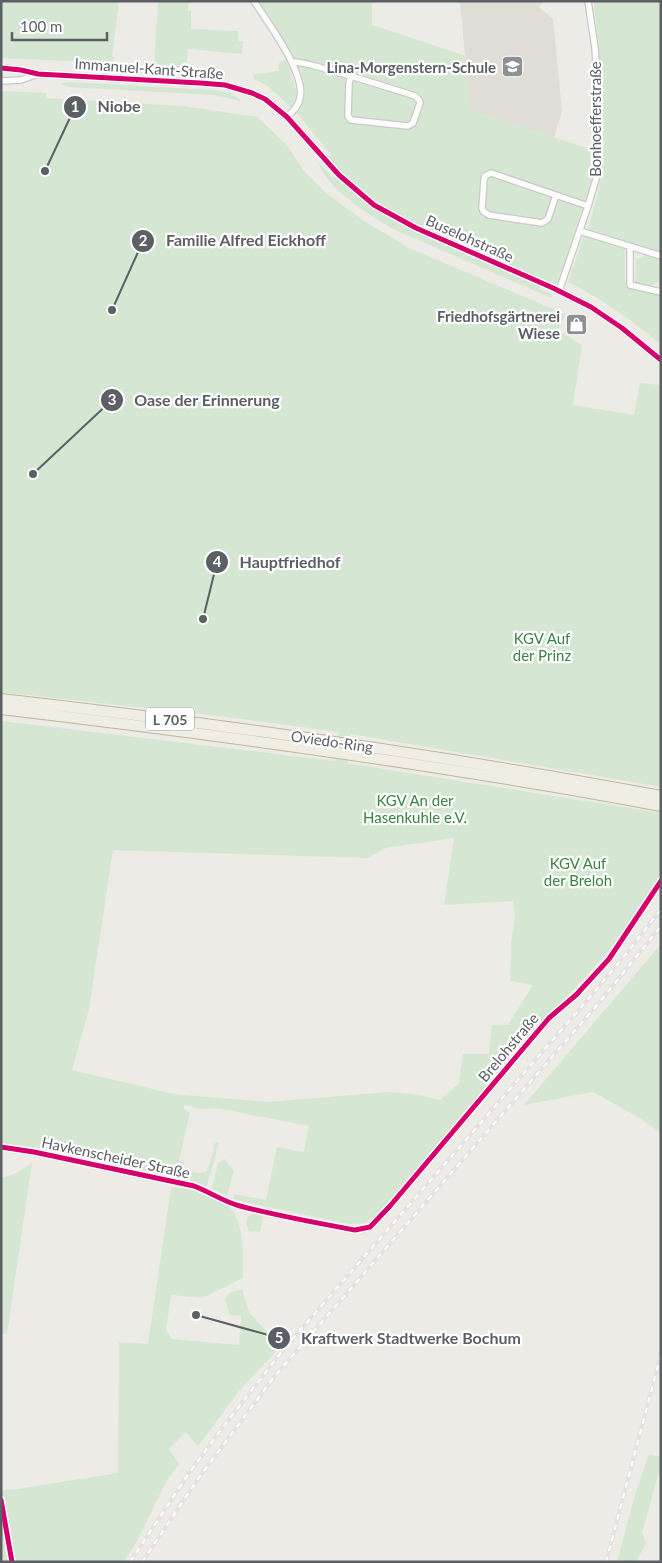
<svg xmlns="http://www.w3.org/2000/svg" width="662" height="1563" font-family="Lato,sans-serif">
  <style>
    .education { fill: #dfddd6 }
    .green { fill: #d5e7d3; fill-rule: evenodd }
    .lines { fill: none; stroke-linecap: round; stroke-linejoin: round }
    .minor-casing { stroke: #c8c9c8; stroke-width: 8 }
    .trunk-casing { stroke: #c1b595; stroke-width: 12 }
    .minor { stroke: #fcfcfb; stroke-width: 5.5 }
    .trunk { stroke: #f0eee4; stroke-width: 10 }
    .rail-casing { stroke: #e3e2e2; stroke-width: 4 }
    .rail { stroke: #fff; stroke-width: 2; stroke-dasharray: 5.5; stroke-linecap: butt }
    .cycleway-casing { stroke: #fff; stroke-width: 8 }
    .cycleway { stroke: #d6006c; stroke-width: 5 }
    .labels { text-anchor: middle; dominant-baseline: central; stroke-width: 4.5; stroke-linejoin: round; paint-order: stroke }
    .shield { fill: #fff; stroke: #8d8f92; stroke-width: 1 }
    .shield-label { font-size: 14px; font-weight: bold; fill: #5c5f64 }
    .poi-label { font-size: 15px; font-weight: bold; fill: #5c5f64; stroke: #fff; text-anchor: end }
    .street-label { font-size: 15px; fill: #5c5f64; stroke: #fff }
    .park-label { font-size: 15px; fill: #3a8540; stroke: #fff }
    .leader { fill: none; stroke: #5c5f64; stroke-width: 2 }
    .callout-dot { fill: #5c5f64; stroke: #fff; stroke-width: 2 }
    .mark-label { font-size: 15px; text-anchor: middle; font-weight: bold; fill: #fff }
    .callout-label { font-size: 16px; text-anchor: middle; font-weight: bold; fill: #5c5f64; stroke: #fff; stroke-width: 4.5; stroke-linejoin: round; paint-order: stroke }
  </style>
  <rect width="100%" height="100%" fill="#ecebe6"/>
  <path class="education" d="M460,1h84l-5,6 14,12 9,92 -8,27 -84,-28z"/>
  <path class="green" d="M1,1h118l-7,56h2l-1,6 -112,-5z
    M158,1h31l-1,10h3v18l47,2v10h5l-1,13 -54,-5 -1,13 -5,1 -4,5 -24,-1z
    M259,1h113v24l93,31 5,54 124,40 -3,33 -32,98 -4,3 -5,-1 -147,-65 -25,-14 -17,-13 -35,-34 2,-1h4l-35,-43c3,-6 7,-11 8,-18 2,-26 -32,-71 -46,-94z
    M595,1h66v252l-73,-24c4,-16 10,-32 12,-48 7,-58 1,-116 -6,-174z
    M287,59l10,34 -1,6 -5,8 -25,-22 -12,-6 -1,-5 26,-3 -1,-5 2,-4z
    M69,82l145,8 19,3v2l7,4v2l-26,-6 -147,-8 -7,-3z
    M1,91l45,2v5l137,8 74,11 30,28 17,26 23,23 37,27 45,27 156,66 -7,16 24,15 -9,60 61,10 6,-32 21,2v402l-310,-53 -4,29 314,50v61l-38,57 -18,25 -53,56 -168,196c-13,13 -16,16 -35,16l-105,-22 -9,-3 -2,-5 33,6 11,-53 27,5 5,-26 -92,-18 -16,1 -17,-4v4l6,4 -11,47 5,2v3l-5,3 -3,10 -135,-30 -40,-5v-422l334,40 4,-29 -113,-15 -225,-25zM454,838l-10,67 69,-4 2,14 -4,29 -1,37 23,4 -25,40h-16l-3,29h-26l-4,29 -19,17 -27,-6 -24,-2 -121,10 -94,-8 -102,-24 17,-61 24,-159 254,8 19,-10z
    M318,162l15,16 2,-1 22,19 34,23 149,67 -1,3 13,5 -1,4 -158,-69c-24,-14 -66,-40 -75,-67z
    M584,235l41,14v30l3,8 5,3 28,4v51c-29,-25 -59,-46 -93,-63z
    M644,254l17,5v24l-5,-1 -6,5 -15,-2 1,-27h7z
    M661,944v189l-23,-16 -45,-25 -69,13z
    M219,1142l-12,44 -25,-7 1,-5c7,-5 17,2 24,-3l7,-22 -1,-5z
    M225,1159l3,5 6,6 -7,26 -15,-8 6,-25z
    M32,1163l-25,171h-6v-156l13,-4z
    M182,1187c14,4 41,11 50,23 13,18 11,47 11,68l-41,20 -31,-3 -5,35 6,9 67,6 2,-29 -11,-1 -5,-15 4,-7 13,-4 7,23 31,35 -41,44 -41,55 -12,-14 -17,17 10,15c-16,19 -24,41 -35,63 -5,12 -13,23 -20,35h-123v-72l17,-1 100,-16 1,-131 29,2 23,-156z
    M253,1213l10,2 -3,17 -5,-1 -6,1 -3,-10 1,-5z
    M649,1454l12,3v8l-19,68 4,10 -10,19h-19l18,-67z"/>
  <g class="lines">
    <defs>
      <path id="minor" d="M254,1c14,22 52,72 46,97 -1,8 -8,14 -13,19
        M292,62c11,0 23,4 34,7 30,8 60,18 89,27l4,4 1,3 -7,20 -5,3 -57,-6 -3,-4 1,-33 2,-7
        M1,68l20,2 17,4 162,9 25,2 27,8 13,6 22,18 52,58 35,30 42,23 137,60 38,19 31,21 39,32
        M1,81l20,-1 17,-6
        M556,195l-8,24 -6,4 -53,-8 -6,-4 -1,-3 2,-28 1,-4 6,-3 97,33
        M580,231l81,25
        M630,247v38l31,7
        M559,291l29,-85 8,-27 2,-50 -1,-49 -2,-32 -7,-47
        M1,1147l33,5 160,34c16,6 30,16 46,20 38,10 77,17 115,24l15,-3 20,-21 159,-188 27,-23 33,-36 52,-78"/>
      <path id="trunk" d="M1,699c221,25 441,56 660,97
        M1,709c221,26 441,56 660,97"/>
    </defs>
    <use href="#minor" class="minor-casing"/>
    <use href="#trunk" class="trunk-casing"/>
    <use href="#minor" class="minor"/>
    <use href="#trunk" class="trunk"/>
    <defs>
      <path id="rail" d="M130,1562l59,-89 34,-46 60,-77 307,-353 40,-48 31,-40
        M142,1562l56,-83 76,-102 324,-373 63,-78
        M606,1562l55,-208"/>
    </defs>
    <use href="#rail" class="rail-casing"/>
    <use href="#rail" class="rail"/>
    <defs>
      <path id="cycleway" d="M1,68l20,2 17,4 162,9 25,2 27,8 13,6 22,18 52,58 35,30 42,23 137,60 38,19 31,21 39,32
        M1,1147l33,5 160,34c16,6 30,16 46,20 38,10 77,17 115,24l15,-3 20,-21 159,-188 27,-23 33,-36 52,-78
        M1,1500l11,62"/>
    </defs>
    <use href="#cycleway" class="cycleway-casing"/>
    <use href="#cycleway" class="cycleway"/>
  </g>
  <defs>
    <symbol id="school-square" viewBox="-11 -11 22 22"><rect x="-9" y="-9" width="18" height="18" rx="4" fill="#8e9092" stroke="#fff"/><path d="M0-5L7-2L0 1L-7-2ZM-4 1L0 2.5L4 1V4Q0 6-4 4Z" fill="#fff"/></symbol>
    <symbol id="shop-square" viewBox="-11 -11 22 22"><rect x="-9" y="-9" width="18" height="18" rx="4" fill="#8e9092" stroke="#fff"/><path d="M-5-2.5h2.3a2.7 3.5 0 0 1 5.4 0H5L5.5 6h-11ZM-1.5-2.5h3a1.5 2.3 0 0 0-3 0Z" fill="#fff"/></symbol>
  </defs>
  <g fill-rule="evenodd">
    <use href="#school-square" x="500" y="54" width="25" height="25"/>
    <use href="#shop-square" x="564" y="312" width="25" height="25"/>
  </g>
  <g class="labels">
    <rect class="shield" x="146" y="707.5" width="48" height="23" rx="4"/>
    <g class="shield-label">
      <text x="170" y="719">L 705</text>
    </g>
    <g class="poi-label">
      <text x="496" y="67">Lina-Morgenstern-Schule</text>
      <text x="560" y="316">Friedhofsgärtnerei<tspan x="560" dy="17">Wiese</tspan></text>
    </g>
    <g class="street-label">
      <text transform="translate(149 68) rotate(4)">Immanuel-Kant-Straße</text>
      <text transform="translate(595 119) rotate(-90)">Bonhoefferstraße</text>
      <text transform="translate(470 238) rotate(24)">Buselohstraße</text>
      <text transform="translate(332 741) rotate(8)">Oviedo-Ring</text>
      <text transform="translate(508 1047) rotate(-50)">Brelohstraße</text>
      <text transform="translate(116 1157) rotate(12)">Havkenscheider Straße</text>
    </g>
    <g class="park-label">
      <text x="542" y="638">KGV Auf<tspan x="542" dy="17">der Prinz</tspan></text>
      <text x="415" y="800">KGV An der<tspan x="415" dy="17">Hasenkuhle e.V.</tspan></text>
      <text x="578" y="863">KGV Auf<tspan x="578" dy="17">der Breloh</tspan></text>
    </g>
  </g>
  <path class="leader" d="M45 171L75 107M112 310L143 241M33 474L112 400M203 619L217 562M196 1315L279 1338"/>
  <g class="callout-dot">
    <circle cx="45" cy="171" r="5"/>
    <circle cx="112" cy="310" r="5"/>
    <circle cx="33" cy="474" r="5"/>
    <circle cx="203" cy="619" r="5"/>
    <circle cx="196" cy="1315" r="5"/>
    <circle cx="75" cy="107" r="12"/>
    <circle cx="143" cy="241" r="12"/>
    <circle cx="112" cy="400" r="12"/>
    <circle cx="217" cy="562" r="12"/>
    <circle cx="279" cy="1338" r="12"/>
  </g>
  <g class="mark-label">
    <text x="75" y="112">1</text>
    <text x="143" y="246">2</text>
    <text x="112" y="405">3</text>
    <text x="217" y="567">4</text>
    <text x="279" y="1343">5</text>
  </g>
  <g class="callout-label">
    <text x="119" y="112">Niobe</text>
    <text x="246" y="246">Familie Alfred Eickhoff</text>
    <text x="207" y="406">Oase der Erinnerung</text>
    <text x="290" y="568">Hauptfriedhof</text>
    <text x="411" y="1344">Kraftwerk Stadtwerke Bochum</text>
  </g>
  <rect width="662" height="1563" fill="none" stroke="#5c5f64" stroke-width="5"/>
  <path d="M12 32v8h95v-8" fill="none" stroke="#5c5f64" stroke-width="2.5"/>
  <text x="20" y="32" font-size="15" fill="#5c5f64" stroke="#ffffff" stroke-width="4" paint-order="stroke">100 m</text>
</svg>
